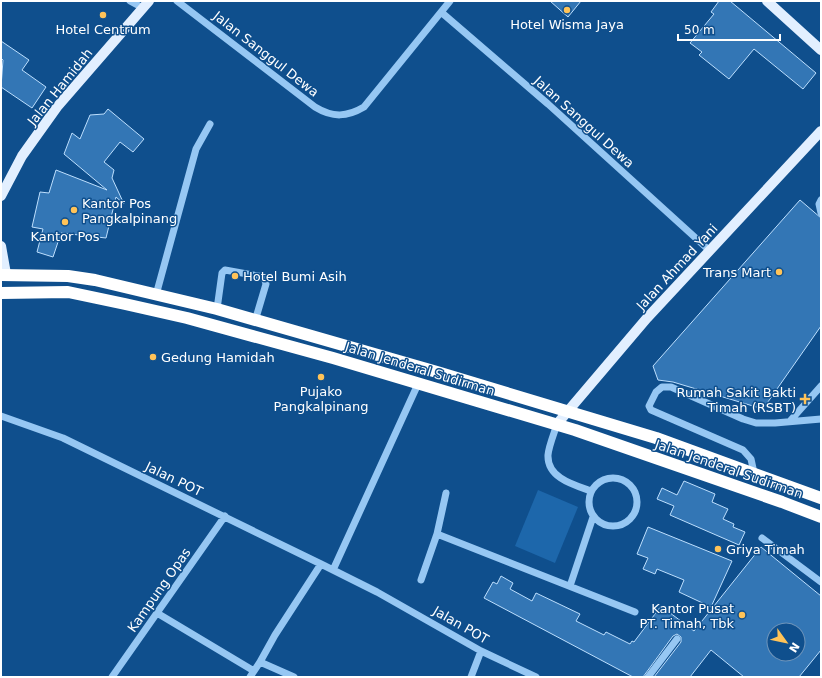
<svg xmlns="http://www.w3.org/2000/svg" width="822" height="678" font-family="'DejaVu Sans',sans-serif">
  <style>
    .green { fill: #1d67ab }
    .building { fill: #3376b5; stroke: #bddffe; fill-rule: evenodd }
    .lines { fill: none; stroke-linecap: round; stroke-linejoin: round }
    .minor { stroke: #96c7f3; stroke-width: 7 }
    .major { stroke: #e2efff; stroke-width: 10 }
    .highway { stroke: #fff; stroke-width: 12 }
    .poi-dot { fill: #ffc358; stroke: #0f4f8d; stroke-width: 1.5 }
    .labels { text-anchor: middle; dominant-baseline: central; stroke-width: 3; stroke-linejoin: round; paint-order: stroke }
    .poi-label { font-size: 13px; fill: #fff; stroke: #0f4f8d }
    .street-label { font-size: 13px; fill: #fff; stroke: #0f4f8d }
  </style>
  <rect width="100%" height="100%" fill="#0f4f8d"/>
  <path class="green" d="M538,490l40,17 -23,56 -40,-17z"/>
  <path class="building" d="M550,1h31l-13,16z
    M719,1h11l86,72 -13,16 -49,-40 -25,30 -30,-24 3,-3 -12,-9 24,-29 -3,-2z
    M1,41l28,19 -7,10 24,17 -14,21 -31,-21 2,-27 -2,-2z
    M108,109l36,30 -11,13 -13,-10 -16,20 10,8 -2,8 12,26 -8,-7 -10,41 -45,-5 -8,24 -16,-5 6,-23 -11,-2 8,-35 9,1 7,-23 51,20 -43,-36 8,-21 8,6 10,-24 14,-1z
    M800,200l21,18v108l-58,83 -90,-27 -15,-2 -5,-14z
    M684,481l31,13 -3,8 16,7 -5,10 11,5 -1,3 12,5 -6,13 -69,-30 4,-9 -17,-7 5,-11 15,7z
    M648,527l84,34 -21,46 -32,-15 5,-12 -27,-11 -2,5 -12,-5 5,-11 -11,-4z
    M761,547l60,49v54l-22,27h-55l-33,-27 -21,27h-36l27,-35v-5l-4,-3 -4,2 -30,41h-10l-149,-79 9,-16 4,2 4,-8 12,7 -3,6 22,12 4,-8 44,21 -4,7 28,14 2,-3 24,12 2,-3 2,1 27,-36 33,25zM774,630h24v24h-24z"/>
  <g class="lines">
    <path class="minor" d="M130,1l13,7
      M177,1l138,106c18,11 32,10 49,0l86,-106
      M441,12l107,92 162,147
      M821,200l-2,4 2,9
      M156,295l40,-146 14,-25
      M217,309l5,-36 3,-3 39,7 2,7 -11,37
      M1,416l62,22 258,126 56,28 104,59 55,26
      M790,421l31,-35
      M557,424c-3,10 -8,21 -9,31 -1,23 26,30 43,36
      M754,473l-3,-14 -8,-9 -92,-40 -2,-4 7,-14 6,-5h9l72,32 13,4h19l46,-4
      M589 502a24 24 0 1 1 48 0a24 24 0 1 1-48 0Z
      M437,534l198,78
      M762,538l59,44
      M333,570l85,-186
      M421,580l16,-46 9,-41
      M570,586l23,-69
      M157,613l97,58
      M112,677l113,-161
      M250,677l10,-15
      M294,677l-34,-15 15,-27 46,-71
      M471,677l10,-26
      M648,677l29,-38"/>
    <path class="major" d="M767,1l54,49
      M1,196l21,-40 35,-49 92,-106
      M1,246l5,28
      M557,424l90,-106 174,-187"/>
    <path class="highway" d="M1,275l67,1 27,4 122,29 220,63 219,66 165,60
      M1,293l67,-1 57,12 62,14 146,40 242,72 207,72 39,15"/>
  </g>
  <g class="poi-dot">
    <circle cx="567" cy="10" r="4"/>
    <circle cx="103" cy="15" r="4"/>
    <circle cx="74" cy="210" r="4"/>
    <circle cx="65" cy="222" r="4"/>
    <circle cx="779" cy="272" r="4"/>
    <circle cx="235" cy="276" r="4"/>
    <circle cx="153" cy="357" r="4"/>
    <circle cx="321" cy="377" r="4"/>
    <path d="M803 393h4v4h4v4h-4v4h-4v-4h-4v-4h4z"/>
    <circle cx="718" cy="549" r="4"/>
    <circle cx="742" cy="615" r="4"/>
  </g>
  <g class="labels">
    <g class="poi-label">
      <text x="567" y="24">Hotel Wisma Jaya</text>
      <text x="103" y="29">Hotel Centrum</text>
      <text x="82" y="203" text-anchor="start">Kantor Pos<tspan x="82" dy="15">Pangkalpinang</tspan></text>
      <text x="65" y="236">Kantor Pos</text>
      <text x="771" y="272" text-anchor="end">Trans Mart</text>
      <text x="243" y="276" text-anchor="start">Hotel Bumi Asih</text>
      <text x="161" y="357" text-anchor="start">Gedung Hamidah</text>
      <text x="321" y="391">Pujako<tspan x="321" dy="15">Pangkalpinang</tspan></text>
      <text x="796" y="392" text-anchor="end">Rumah Sakit Bakti<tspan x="796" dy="15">Timah (RSBT)</tspan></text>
      <text x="726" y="549" text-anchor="start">Griya Timah</text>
      <text x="734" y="608" text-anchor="end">Kantor Pusat<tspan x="734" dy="15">PT. Timah, Tbk</tspan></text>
    </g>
    <g class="street-label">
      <text transform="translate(266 54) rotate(38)">Jalan Sanggul Dewa</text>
      <text transform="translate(60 87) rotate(-51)">Jalan Hamidah</text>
      <text transform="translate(584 122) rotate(42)">Jalan Sanggul Dewa</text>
      <text transform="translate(677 267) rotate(-47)">Jalan Ahmad Yani</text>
      <text transform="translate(420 369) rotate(17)">Jalan Jenderal Sudirman</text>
      <text transform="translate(729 469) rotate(19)">Jalan Jenderal Sudirman</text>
      <text transform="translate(174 479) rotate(26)">Jalan POT</text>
      <text transform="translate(159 590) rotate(-55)">Kampung Opas</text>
      <text transform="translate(461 625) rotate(30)">Jalan POT</text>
    </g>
  </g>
  <rect width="822" height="678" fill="none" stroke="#ffffff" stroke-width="4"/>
  <g transform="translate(786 642) rotate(123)"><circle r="19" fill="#0f4f8d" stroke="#6f95bb"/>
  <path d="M0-3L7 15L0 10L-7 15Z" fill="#ffc358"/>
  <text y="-6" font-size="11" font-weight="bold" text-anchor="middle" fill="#ffffff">N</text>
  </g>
  <path d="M678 34v6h102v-6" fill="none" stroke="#ffffff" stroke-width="2"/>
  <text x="684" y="34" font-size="12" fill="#ffffff" stroke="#0f4f8d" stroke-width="3" paint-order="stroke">50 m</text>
</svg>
